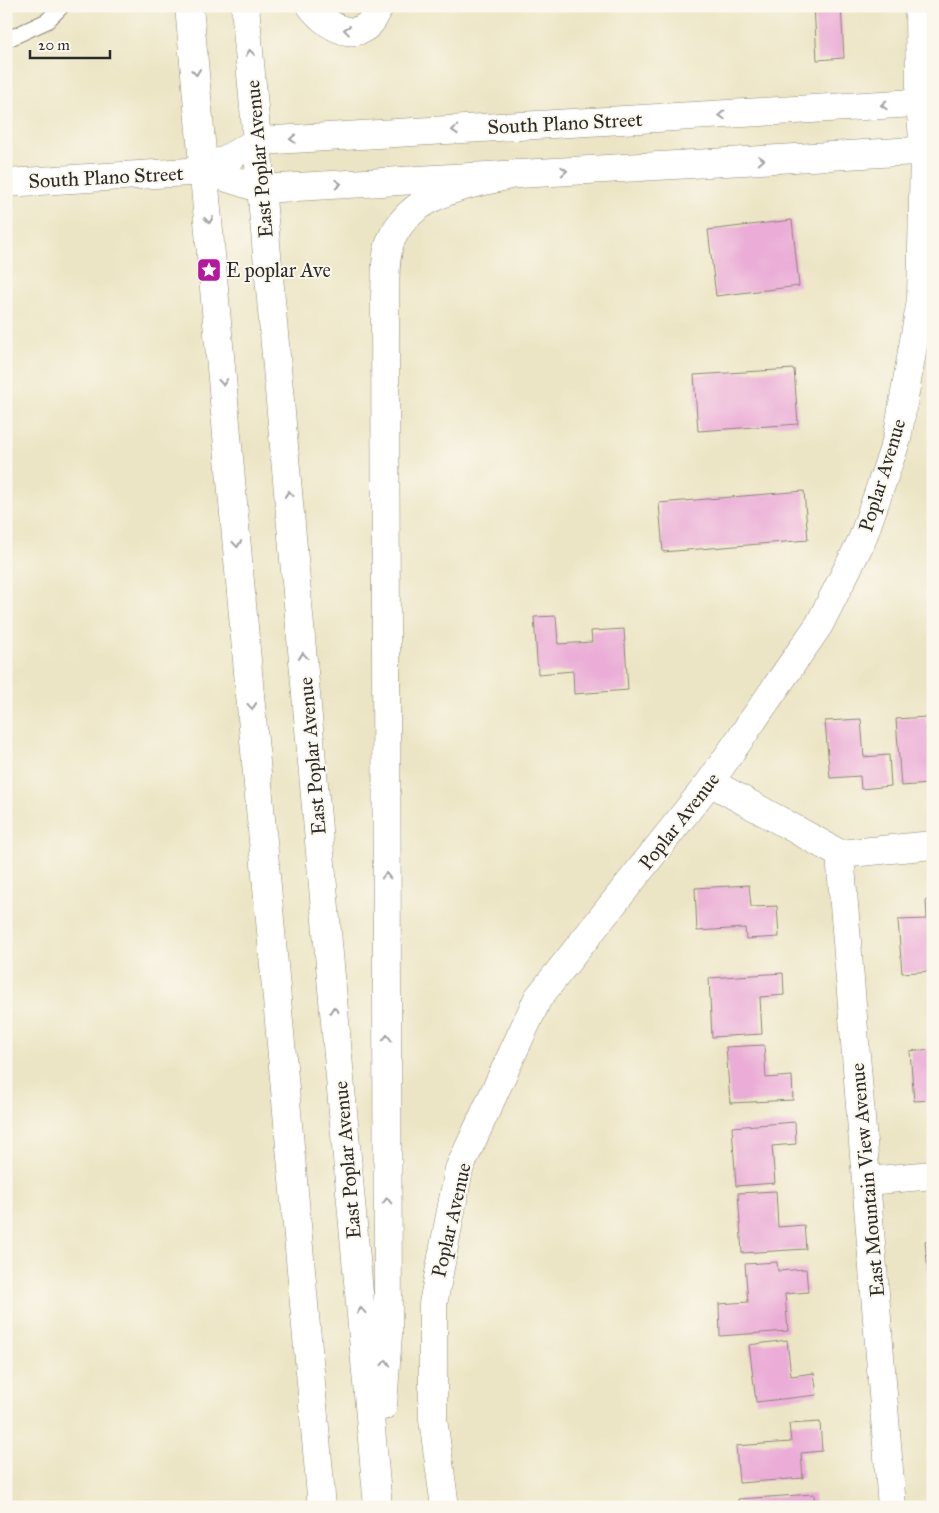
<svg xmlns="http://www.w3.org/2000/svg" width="939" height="1513" font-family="'IM FELL Great Primer',serif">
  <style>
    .building { fill: #ebadd7 }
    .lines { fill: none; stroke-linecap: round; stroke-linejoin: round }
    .lane-casing { stroke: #8c8878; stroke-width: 17 }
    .street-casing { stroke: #8c8878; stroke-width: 29 }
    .secondary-casing { stroke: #8c8878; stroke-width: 29 }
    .lane { stroke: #fff; stroke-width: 15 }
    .street { stroke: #fff; stroke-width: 28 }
    .secondary { stroke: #fff; stroke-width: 28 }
    .oneway { stroke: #a0a0a0 }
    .labels { text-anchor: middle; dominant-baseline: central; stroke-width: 4; stroke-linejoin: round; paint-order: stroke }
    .street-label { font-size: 20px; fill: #2b2b2b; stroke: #fbf7ec }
    .poi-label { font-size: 20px; fill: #2b2b2b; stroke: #fbf7ec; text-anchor: start }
  </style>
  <rect width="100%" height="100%" fill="#fbf7ec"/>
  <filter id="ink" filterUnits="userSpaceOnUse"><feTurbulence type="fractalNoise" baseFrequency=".02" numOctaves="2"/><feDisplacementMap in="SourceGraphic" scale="10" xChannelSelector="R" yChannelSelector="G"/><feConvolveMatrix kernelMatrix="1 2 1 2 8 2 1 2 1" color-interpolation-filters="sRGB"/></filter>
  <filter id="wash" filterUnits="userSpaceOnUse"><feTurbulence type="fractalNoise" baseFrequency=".0096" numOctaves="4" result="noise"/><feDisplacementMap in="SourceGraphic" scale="20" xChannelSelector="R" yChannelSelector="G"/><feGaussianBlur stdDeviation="1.12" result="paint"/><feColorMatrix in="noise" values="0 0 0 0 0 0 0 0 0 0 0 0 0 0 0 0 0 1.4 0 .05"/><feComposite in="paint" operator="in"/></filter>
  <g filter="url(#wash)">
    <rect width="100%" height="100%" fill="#ece5c5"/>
    <g id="blocks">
      <path class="building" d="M814,6h27l3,52 -27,2z
        M792,220l7,66 -83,10 -8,-66z
        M794,369l4,55 -100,7 -4,-56z
        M804,491l4,49 -145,12 -4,-49z
        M556,616l2,28 34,-2 -1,-11 33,-2 4,61 -54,4 -1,-23 -35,3 -4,-57z
        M926,717l1,6 6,-1v39l-4,1 1,22 -29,2 -5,-67z
        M861,719l3,38 25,-2 2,31 -30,3 -1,-13 -30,2 -5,-57z
        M749,885l2,22 26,-1 2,31 -33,2 -1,-11 -48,3 -2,-43z
        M926,900h7v71l-31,2 -4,-53 29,-1z
        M783,973l1,22 -24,2 2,37 -50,3 -3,-59z
        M764,1045l2,33 26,-2 1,24 -63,3 -4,-56z
        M933,1049v51l-19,1 -4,-50z
        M795,1122l1,22 -24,2 3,37 -39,3 -4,-59z
        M776,1191l2,36 26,-2 2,24 -64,4 -4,-60z
        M933,1240v61h-2l-6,-60z
        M777,1262l1,9 28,-2 2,23 -23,2 3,37 -68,5 -1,-32 29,-2 -3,-38z
        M787,1340l4,36 23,-3 3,22 -61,7 -7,-57z
        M820,1422l2,29 -21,2 2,25 -64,5 -3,-37 55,-4 -2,-18z
        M814,1494l1,13h-76l-1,-8z"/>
    </g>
  </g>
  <g filter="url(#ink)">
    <use href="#blocks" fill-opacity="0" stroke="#8c8878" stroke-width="1"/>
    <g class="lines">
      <defs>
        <path id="lane" d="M6,40l41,-19 15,-15"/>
        <path id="street" d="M311,6c20,26 55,41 68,0
          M710,782l130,72 93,-9
          M840,854l52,653
          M867,1181l66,-6
          M445,1507l-12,-88v-115l26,-135 79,-171 172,-216 109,-157 43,-85 35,-101 24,-139 3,-149 -4,-48 -1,-97"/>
        <path id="secondary" d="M189,6l133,1501
          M245,6l133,1501
          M205,171l53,-30 675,-39
          M6,183l199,-12 57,18 671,-39
          M383,1406l5,-72 -3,-1036c1,-19 -1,-41 6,-58 22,-49 78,-55 124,-66"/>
      </defs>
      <use href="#lane" class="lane-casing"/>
      <use href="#street" class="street-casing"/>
      <use href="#secondary" class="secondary-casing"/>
      <use href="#lane" class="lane"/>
      <use href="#street" class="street"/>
      <use href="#secondary" class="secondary"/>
    </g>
    <defs><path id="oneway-chevron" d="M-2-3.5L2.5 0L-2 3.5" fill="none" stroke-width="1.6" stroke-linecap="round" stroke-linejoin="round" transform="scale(1.25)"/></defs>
    <g class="oneway">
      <use href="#oneway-chevron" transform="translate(347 30) rotate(-173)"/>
      <use href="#oneway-chevron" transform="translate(250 53) rotate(-96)"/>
      <use href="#oneway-chevron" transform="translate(196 72) rotate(84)"/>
      <use href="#oneway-chevron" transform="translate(884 105) rotate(177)"/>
      <use href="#oneway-chevron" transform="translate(722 115) rotate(177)"/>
      <use href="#oneway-chevron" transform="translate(455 130) rotate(177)"/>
      <use href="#oneway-chevron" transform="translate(293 139) rotate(177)"/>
      <use href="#oneway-chevron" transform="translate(761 160) rotate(-3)"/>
      <use href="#oneway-chevron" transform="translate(564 171) rotate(-3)"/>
      <use href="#oneway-chevron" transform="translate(338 184) rotate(-3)"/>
      <use href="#oneway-chevron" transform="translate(209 220) rotate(85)"/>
      <use href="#oneway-chevron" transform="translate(223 382) rotate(85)"/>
      <use href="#oneway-chevron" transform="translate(289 494) rotate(-95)"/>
      <use href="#oneway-chevron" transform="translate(237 544) rotate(85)"/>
      <use href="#oneway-chevron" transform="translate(303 656) rotate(-95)"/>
      <use href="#oneway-chevron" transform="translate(252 706) rotate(85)"/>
      <use href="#oneway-chevron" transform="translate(386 876) rotate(-90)"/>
      <use href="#oneway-chevron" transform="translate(334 1010) rotate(-95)"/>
      <use href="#oneway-chevron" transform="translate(387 1038) rotate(-90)"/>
      <use href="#oneway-chevron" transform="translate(387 1201) rotate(-90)"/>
      <use href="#oneway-chevron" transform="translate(361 1311) rotate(-95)"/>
      <use href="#oneway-chevron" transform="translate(386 1363) rotate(-86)"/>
    </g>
  </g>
  <defs>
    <symbol id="sight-square" viewBox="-11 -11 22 22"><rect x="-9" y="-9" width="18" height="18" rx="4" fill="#b5179e" stroke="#fbf7ec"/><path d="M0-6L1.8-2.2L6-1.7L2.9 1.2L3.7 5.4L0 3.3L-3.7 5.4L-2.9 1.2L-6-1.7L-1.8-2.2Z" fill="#fff"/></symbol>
  </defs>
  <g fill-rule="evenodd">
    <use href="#sight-square" x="195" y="256" width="28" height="28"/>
  </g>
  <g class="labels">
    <g class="street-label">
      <text transform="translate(565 123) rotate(-3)">South Plano Street</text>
      <text transform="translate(259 159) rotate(-95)">East Poplar Avenue</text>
      <text transform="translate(106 177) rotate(-3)">South Plano Street</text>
      <text transform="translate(882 475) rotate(-73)">Poplar Avenue</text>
      <text transform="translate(312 756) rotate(-95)">East Poplar Avenue</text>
      <text transform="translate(679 821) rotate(-52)">Poplar Avenue</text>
      <text transform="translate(347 1160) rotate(-95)">East Poplar Avenue</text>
      <text transform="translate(867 1180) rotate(-95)">East Mountain View Avenue</text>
      <text transform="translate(451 1220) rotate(-77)">Poplar Avenue</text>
    </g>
    <g class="poi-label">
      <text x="226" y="270">E poplar Ave</text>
    </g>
  </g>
  <rect width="939" height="1513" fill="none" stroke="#fbf7ec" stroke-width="25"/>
  <path d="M30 50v8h80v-8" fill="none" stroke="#2b2b2b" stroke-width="2.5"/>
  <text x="38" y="50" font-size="15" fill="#2b2b2b" stroke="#fbf7ec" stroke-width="4" paint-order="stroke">20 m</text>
</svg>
